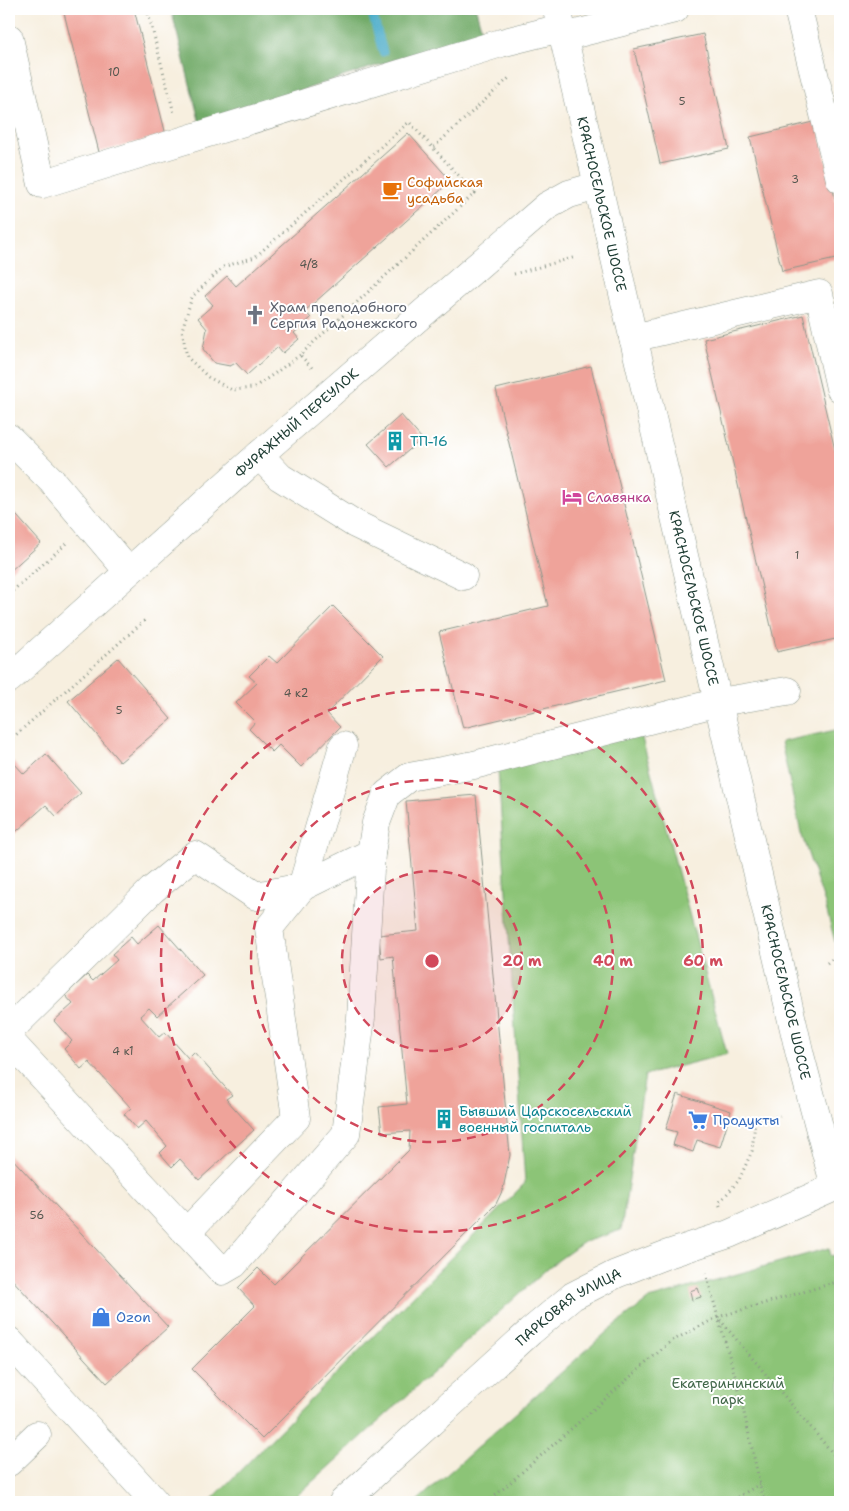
<svg xmlns="http://www.w3.org/2000/svg" width="849" height="1511" font-family="'Shantell Sans',sans-serif">
  <style>
    .green { fill: #8cc477; stroke: #568056 }
    .forest { fill: #71aa68; stroke: #48744e }
    .lines { fill: none; stroke-linecap: round; stroke-linejoin: round }
    .stream { stroke: #48abc8; stroke-width: 9 }
    .building { fill: #efa39a }
    .minor-casing { stroke: #8b968a; stroke-width: 29 }
    .major-casing { stroke: #8b968a; stroke-width: 29 }
    .path { stroke: #8b968a; stroke-width: 3; stroke-dasharray: 1 4; stroke-linecap: butt }
    .minor { stroke: #fff; stroke-width: 28 }
    .major { stroke: #fff; stroke-width: 28 }
    .ring { fill: none; stroke: #d1495b; stroke-width: 2.5; stroke-dasharray: 9 6 }
    .labels { text-anchor: middle; dominant-baseline: central; stroke-width: 4; stroke-linejoin: round; paint-order: stroke }
    .number-label { font-size: 11px; fill: #53564e }
    .food-label { font-size: 14px; fill: #c56008; stroke: #fff; text-anchor: start }
    .street-label { font-size: 14px; fill: #1f3d34; stroke: #fff }
    .worship-label { font-size: 14px; fill: #5b616d; stroke: #fff; text-anchor: start }
    .culture-label { font-size: 14px; fill: #0d838f; stroke: #fff; text-anchor: start }
    .hotel-label { font-size: 14px; fill: #b23c85; stroke: #fff; text-anchor: start }
    .shop-label { font-size: 14px; fill: #366cbe; stroke: #fff; text-anchor: start }
    .park-label { font-size: 14px; fill: #406648; stroke: #fff }
    .centre { fill: #d1495b; stroke: #fff; stroke-width: 2.5 }
    .ring-label { font-size: 15px; text-anchor: middle; font-weight: bold; fill: #d1495b; stroke: #fff; stroke-width: 4; stroke-linejoin: round; paint-order: stroke }
  </style>
  <rect width="100%" height="100%" fill="#fff"/>
  <filter id="ink" filterUnits="userSpaceOnUse"><feTurbulence type="fractalNoise" baseFrequency=".02" numOctaves="2"/><feDisplacementMap in="SourceGraphic" scale="10" xChannelSelector="R" yChannelSelector="G"/><feConvolveMatrix kernelMatrix="1 2 1 2 8 2 1 2 1" color-interpolation-filters="sRGB"/></filter>
  <filter id="wash" filterUnits="userSpaceOnUse"><feTurbulence type="fractalNoise" baseFrequency=".0096" numOctaves="4" result="noise"/><feDisplacementMap in="SourceGraphic" scale="20" xChannelSelector="R" yChannelSelector="G"/><feGaussianBlur stdDeviation="1.12" result="paint"/><feColorMatrix in="noise" values="0 0 0 0 0 0 0 0 0 0 0 0 0 0 0 0 0 1.4 0 .05"/><feComposite in="paint" operator="in"/></filter>
  <g filter="url(#wash)">
    <rect width="100%" height="100%" fill="#f7efdf"/>
    <path class="green" d="M840,729v232l-15,-57 -24,-71 -20,-91z
      M640,731l87,323 -82,21 -24,155 -37,12 -34,24 -260,236h-81l316,-319 -27,-413z
      M829,1248l2,8 9,-2v248h-424l193,-172 40,-31z"/>
    <path class="forest" d="M171,9h305l6,22 -282,93z"/>
    <g class="lines">
      <path class="stream" d="M371,9l12,43"/>
    </g>
    <g id="blocks">
      <path class="building" d="M63,9h71l32,126 -67,17z
        M703,34l26,115 -69,15 -26,-115z
        M817,121l23,99v38l-58,13 -32,-134z
        M408,133l43,48 -146,130 6,7 -17,15 5,6 -16,14 -5,-6 -31,28 -11,-12 -6,3 -16,-3 -11,-14 4,-20 -9,-11 15,-13 -8,-9 22,-20 9,10z
        M803,315l37,156v167l-63,14 -73,-313z
        M591,366l75,314 -203,48 -24,-96 109,-26 -52,-217z
        M401,415l21,24 -33,28 -21,-23z
        M9,507l32,36 -32,29z
        M333,606l50,50 -56,57 13,14 -39,40 -22,-22 -7,7 -23,-23 6,-7 -19,-19 21,-20 -8,-7 20,-20 8,7z
        M118,658l53,61 -51,43 -52,-61z
        M46,754l35,39 -25,23 -10,-11 -37,33v-72l4,-4 11,12z
        M476,795l34,360 -7,34 -7,15 -234,235 -70,-70 63,-63 -17,-18 20,-20 16,16 135,-134 1,-19 -28,2 -3,-26 28,-3 -14,-148 -12,2 -2,-23 39,-4 -12,-130z
        M159,925l44,50 -46,41 -8,-8 -9,8 19,21 6,-5 23,26 6,-6 38,43 -6,4 28,31 -55,50 -19,-21 -8,8 -12,-14 7,-7 -21,-25 -9,8 -13,-15 7,-6 -42,-46 -8,7 -17,-20 8,-8 -18,-20 19,-17 -8,-9 22,-20 6,6 24,-21 -5,-6 19,-17 6,7z
        M677,1094l54,17 -11,36 -23,-7 -4,12 -20,-7 4,-13 -11,-3z
        M9,1155l159,172 -61,56 -98,-107z
        M698,1288l3,9 -9,3 -2,-9z"/>
    </g>
  </g>
  <g filter="url(#ink)">
    <use href="#blocks" fill-opacity="0" stroke="#8b968a" stroke-width="1"/>
    <g class="lines">
      <defs>
        <g id="minor">
          <path d="M798,9l42,170"/>
          <path d="M563,37l112,-28"/>
          <path d="M9,38l33,146 459,-141 60,-15"/>
          <path d="M633,338l186,-44 21,94"/>
          <path d="M9,438l42,42 77,91"/>
          <path d="M259,455l21,22 75,47 108,52"/>
          <path id="s1" d="M9,679l250,-224 288,-249 22,-12 28,-8"/>
          <path d="M343,746l-41,141 69,-34 5,-30 11,-29 22,-17 65,-12 245,-63 68,-11"/>
          <path d="M9,1031l143,-141 43,-35 61,41 46,-9"/>
          <path d="M9,1040l213,231 12,-7 112,-130 15,-116 10,-165"/>
          <path d="M186,1233l110,-115 -27,-190 33,-41"/>
          <path d="M9,1341l146,161"/>
          <path d="M9,1462l28,-27"/>
        </g>
        <g id="major">
          <path id="s2" d="M343,1502l187,-170 43,-36 43,-22 49,-19 64,-21 106,-47 -35,-132 -243,-1046"/>
        </g>
      </defs>
      <use href="#minor" class="minor-casing"/>
      <use href="#major" class="major-casing"/>
      <path class="path" d="M147,9l27,104
        M434,147l75,-69
        M9,196l7,-3
        M514,274l62,-17
        M300,355l-26,19 -21,14 -21,2 -24,-13 -21,-20 -5,-27 10,-33 31,-30 32,-10 154,-135 66,71 -175,162 14,15
        M9,594l58,-51
        M9,741l136,-121
        M827,963l13,-10
        M720,1206l-1,-3 20,-23 13,-29 3,-29 25,-6
        M706,1273l12,44 122,-36
        M718,1317l20,69 26,116
        M720,1320l120,142
        M488,1502l182,-160 48,-25
        M729,1502l31,-18"/>
      <use href="#minor" class="minor"/>
      <use href="#major" class="major"/>
    </g>
  </g>
  <circle cx="432" cy="961" r="90" fill="#d1495b" fill-opacity=".12"/>
  <g class="ring">
    <circle cx="432" cy="961" r="90"/>
    <circle cx="432" cy="961" r="181"/>
    <circle cx="432" cy="961" r="271"/>
  </g>
  <defs>
    <symbol id="cafe-bare" viewBox="-9 -9 18 18"><path d="M-5.5-4.5H6V0H3Q3 3.5 0 3.5H-2.5Q-5.5 3.5-5.5 0ZM3-3.2v2h1.7v-2ZM-6 4.5H4V6H-6Z" fill="#e8710a" stroke="#fff" stroke-width="2.5" paint-order="stroke"/></symbol>
    <symbol id="church-bare" viewBox="-9 -9 18 18"><path d="M-1.2-6h2.4v3.5h3.3v2.4h-3.3V6h-2.4V-.1h-3.3v-2.4h3.3Z" fill="#6b7280" stroke="#fff" stroke-width="2.5" paint-order="stroke"/></symbol>
    <symbol id="building-bare" viewBox="-9 -9 18 18"><path d="M-4-6H4V6H1V3H-1V6H-4ZM-2.5-4.3h1.7v1.8h-1.7ZM.8-4.3h1.7v1.8H.8ZM-2.5-1h1.7V.8h-1.7ZM.8-1h1.7V.8H.8Z" fill="#0f9aa8" stroke="#fff" stroke-width="2.5" paint-order="stroke"/></symbol>
    <symbol id="hotel-bare" viewBox="-9 -9 18 18"><path d="M-6-4.5h1.5V1H6V5H4.5V3h-9V5H-6ZM-4 0a1.8 1.8 0 1 1 3.6 0ZM.5 0V-2.5h3Q6-2.5 6 0Z" fill="#d1479c" stroke="#fff" stroke-width="2.5" paint-order="stroke"/></symbol>
    <symbol id="supermarket-bare" viewBox="-9 -9 18 18"><path d="M-6-5.5h2.5l.6 2H6L4.5 2H-2.5L-4.4-4H-6ZM-1.5 3.2a1.3 1.3 0 1 0 .1 0ZM3 3.2a1.3 1.3 0 1 0 .1 0Z" fill="#3f7fe0" stroke="#fff" stroke-width="2.5" paint-order="stroke"/></symbol>
    <symbol id="shop-bare" viewBox="-9 -9 18 18"><path d="M-5-2.5h2.3a2.7 3.5 0 0 1 5.4 0H5L5.5 6h-11ZM-1.5-2.5h3a1.5 2.3 0 0 0-3 0Z" fill="#3f7fe0" stroke="#fff" stroke-width="2.5" paint-order="stroke"/></symbol>
  </defs>
  <g fill-rule="evenodd">
    <use href="#cafe-bare" x="378" y="176" width="28" height="28"/>
    <use href="#church-bare" x="241" y="301" width="28" height="28"/>
    <use href="#building-bare" x="381" y="427" width="28" height="28"/>
    <use href="#hotel-bare" x="558" y="483" width="28" height="28"/>
    <use href="#building-bare" x="430" y="1105" width="28" height="28"/>
    <use href="#supermarket-bare" x="684" y="1106" width="28" height="28"/>
    <use href="#shop-bare" x="87" y="1303" width="28" height="28"/>
  </g>
  <g class="labels">
    <g class="number-label">
      <text x="114" y="72">10</text>
      <text x="682" y="101">5</text>
      <text x="795" y="179">3</text>
      <text x="309" y="264">4/8</text>
      <text x="797" y="555">1</text>
      <text x="296" y="693">4 к2</text>
      <text x="119" y="710">5</text>
      <text x="123" y="1051">4 к1</text>
      <text x="37" y="1215">56</text>
    </g>
    <g class="food-label">
      <text x="407" y="182">Софийская<tspan x="407" dy="16">усадьба</tspan></text>
    </g>
    <g class="street-label">
      <text transform="translate(602 204) rotate(77)">КРАСНОСЕЛЬСКОЕ ШОССЕ</text>
      <text stroke="none"><textPath href="#s1" startOffset="385">ФУРАЖНЫЙ ПЕРЕУЛОК</textPath></text>
      <text transform="translate(694 598) rotate(77)">КРАСНОСЕЛЬСКОЕ ШОССЕ</text>
      <text transform="translate(786 992) rotate(77)">КРАСНОСЕЛЬСКОЕ ШОССЕ</text>
      <text stroke="none"><textPath href="#s2" startOffset="299">ПАРКОВАЯ УЛИЦА</textPath></text>
    </g>
    <g class="worship-label">
      <text x="270" y="307">Храм преподобного<tspan x="270" dy="16">Сергия Радонежского</tspan></text>
    </g>
    <g class="culture-label">
      <text x="410" y="441">ТП-16</text>
      <text x="459" y="1111">Бывший Царскосельский<tspan x="459" dy="16">военный госпиталь</tspan></text>
    </g>
    <g class="hotel-label">
      <text x="587" y="497">Славянка</text>
    </g>
    <g class="shop-label">
      <text x="713" y="1120">Продукты</text>
      <text x="116" y="1317">Ozon</text>
    </g>
    <g class="park-label">
      <text x="728" y="1383">Екатерининский<tspan x="728" dy="16">парк</tspan></text>
    </g>
  </g>
  <circle cx="432" cy="961" r="8" class="centre"/>
  <g class="ring-label">
    <text x="522" y="966">20 m</text>
    <text x="613" y="966">40 m</text>
    <text x="703" y="966">60 m</text>
  </g>
  <rect width="849" height="1511" fill="none" stroke="#fff" stroke-width="30"/>
</svg>
